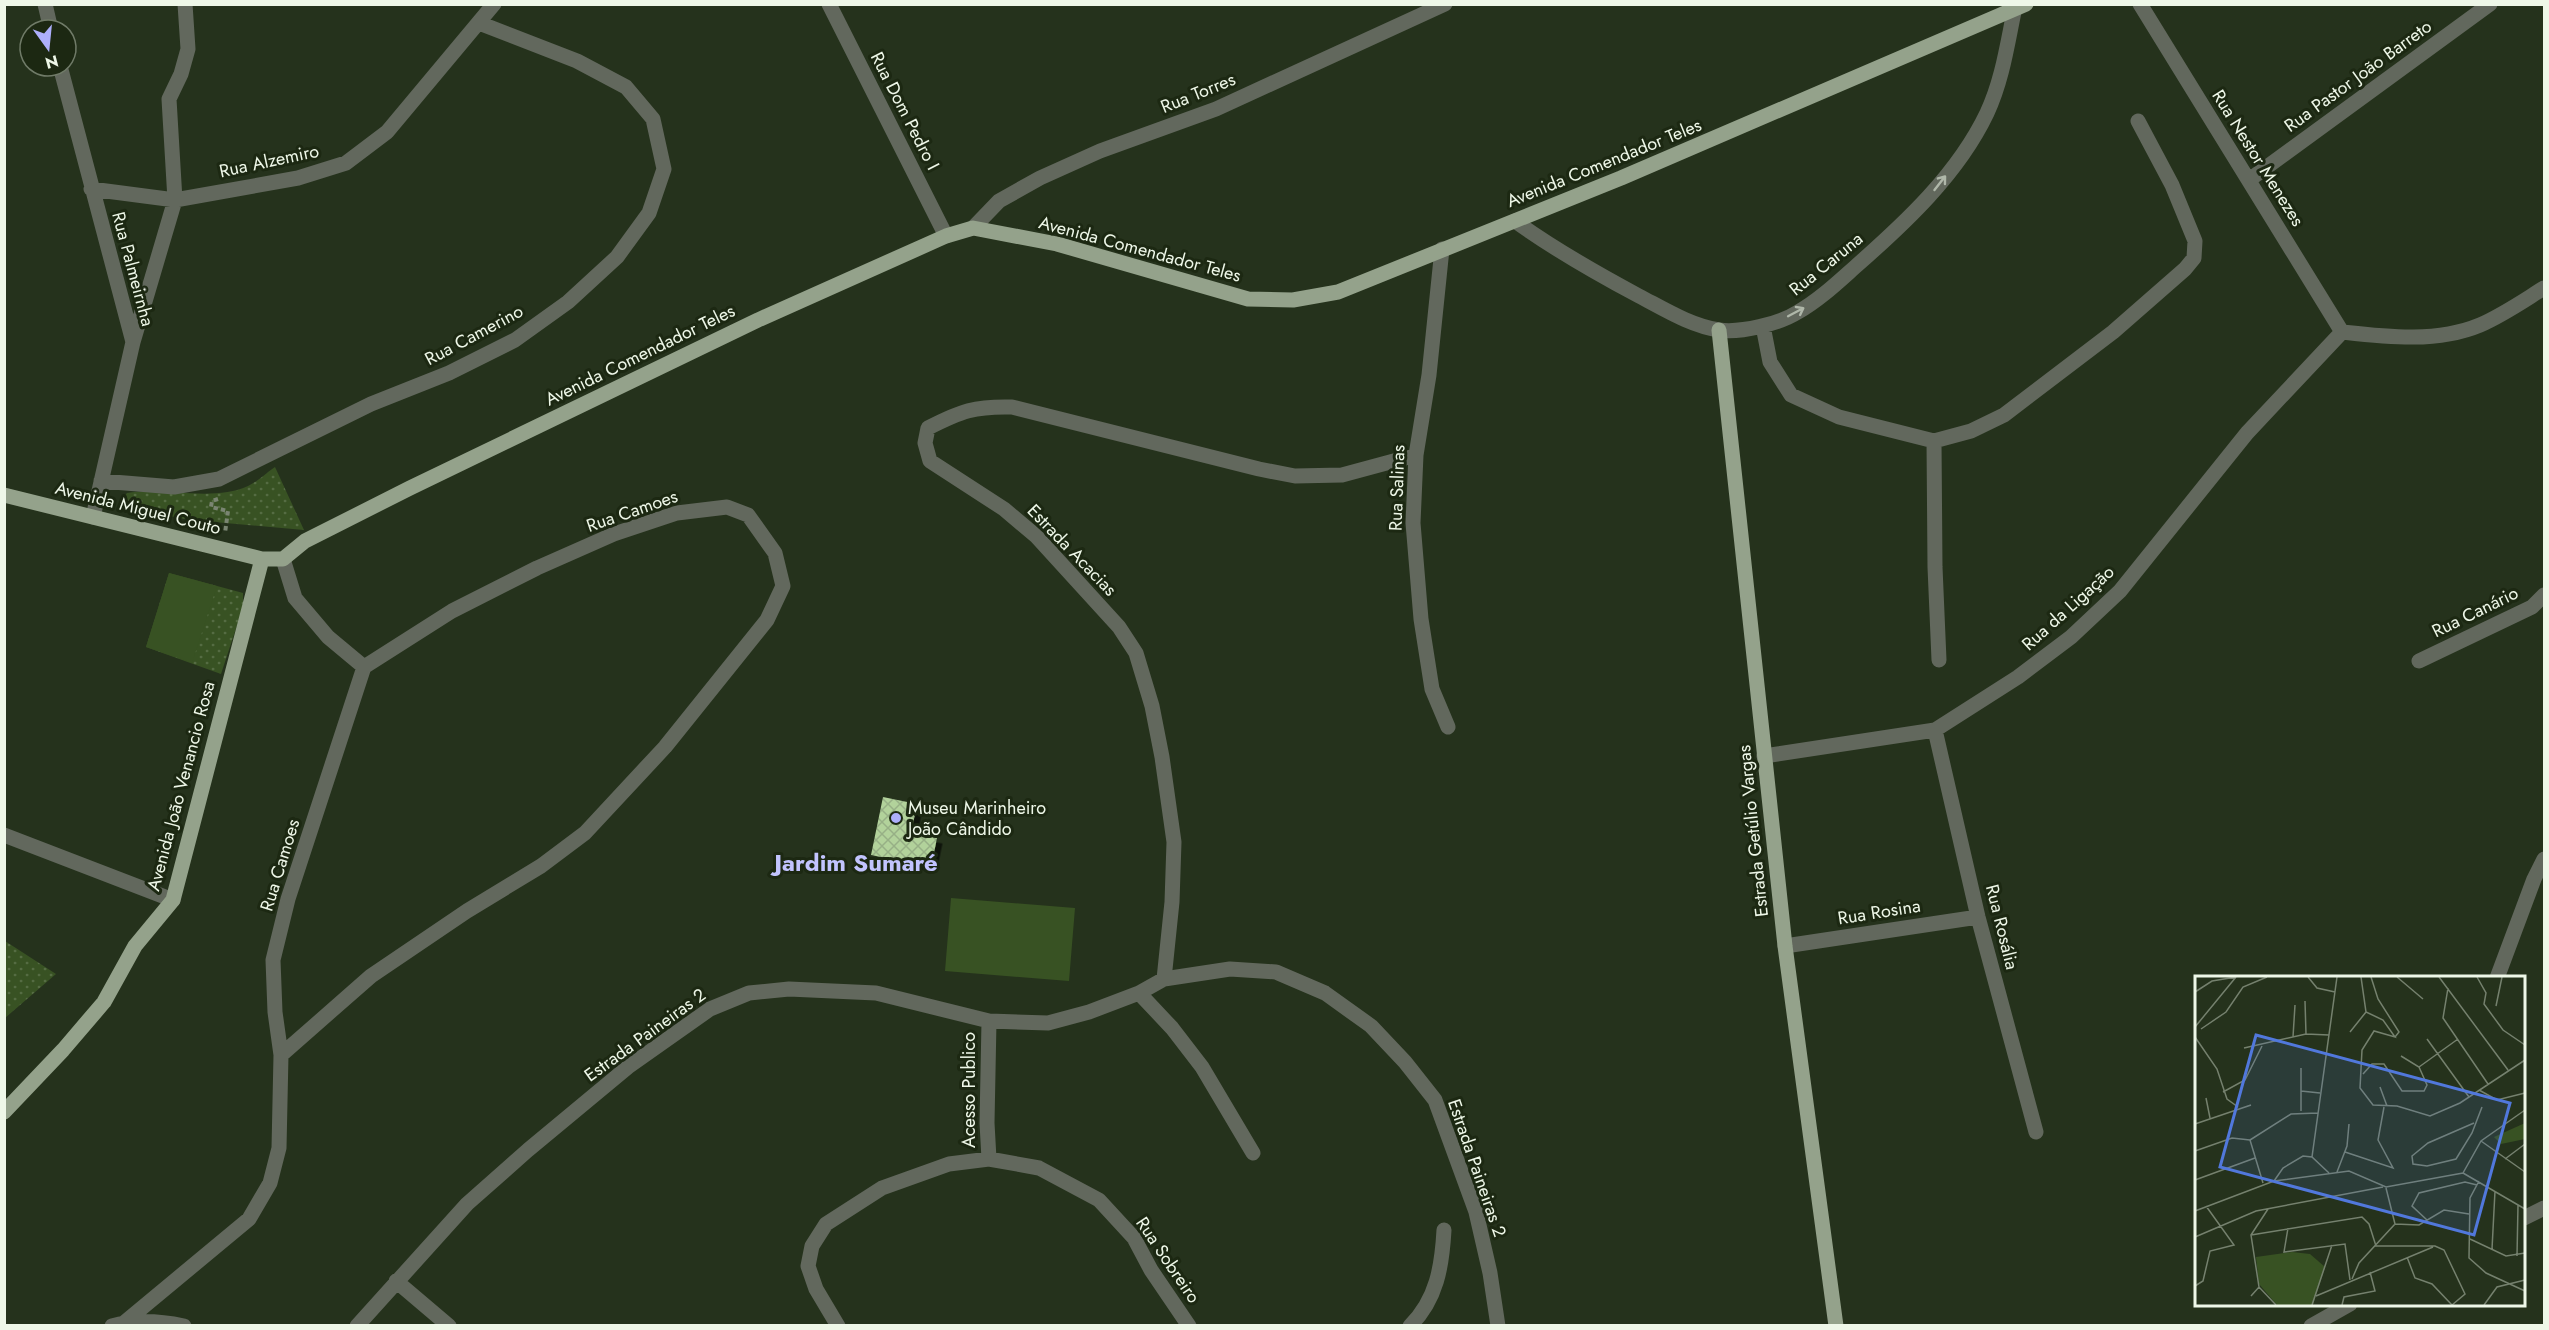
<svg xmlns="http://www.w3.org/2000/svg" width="2549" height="1330" font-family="Jost,sans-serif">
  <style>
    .park { fill: url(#park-dots) }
    .pitch { fill: #385223 }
    .building { fill: url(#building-cross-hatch); filter: url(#shadow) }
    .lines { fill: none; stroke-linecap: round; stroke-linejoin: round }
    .path { stroke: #7a8572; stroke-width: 4; stroke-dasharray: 4.5 3; stroke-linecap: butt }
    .minor { stroke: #62685d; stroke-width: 15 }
    .major { stroke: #94a28b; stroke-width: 15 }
    .oneway { stroke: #afb7a9 }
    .poi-dot { fill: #adaffb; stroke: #1c2812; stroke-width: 2 }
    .labels { text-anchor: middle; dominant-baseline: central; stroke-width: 6; stroke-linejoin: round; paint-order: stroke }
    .street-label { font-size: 18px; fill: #eef7e8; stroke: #1c2812 }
    .poi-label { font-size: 18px; fill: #eef7e8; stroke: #1c2812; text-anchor: start }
    .district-label { font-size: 24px; font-weight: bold; fill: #c2c4fe; stroke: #1c2812 }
    .inset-road { fill: none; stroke: #75816e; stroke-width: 1.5 }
    .view { fill: #5178dc; fill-opacity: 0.15; stroke: #5178dc; stroke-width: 3 }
    .inset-edge { fill: none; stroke: #eef7e8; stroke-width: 3 }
  </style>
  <defs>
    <pattern id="park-dots" width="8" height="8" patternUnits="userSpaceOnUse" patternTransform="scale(1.5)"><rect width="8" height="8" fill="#385223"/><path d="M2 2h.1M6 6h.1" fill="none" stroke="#556c43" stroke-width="1.8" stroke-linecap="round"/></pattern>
    <pattern id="building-cross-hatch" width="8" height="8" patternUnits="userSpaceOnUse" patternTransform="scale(1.5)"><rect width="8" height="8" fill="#b2d29b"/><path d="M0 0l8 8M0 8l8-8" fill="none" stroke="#97b086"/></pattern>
    <filter id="shadow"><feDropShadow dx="5.5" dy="5.5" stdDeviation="0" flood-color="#0009"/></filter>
  </defs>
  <rect width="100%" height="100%" fill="#25321c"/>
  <path class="park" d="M275,467l29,63 -112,-10 -68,-12 -4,-7 7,-8c36,-6 88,9 121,-7 9,-4 18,-13 27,-19z
    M169,573l74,20v14l-22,67 -75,-27z
    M5,941l51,33 -51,44h-1z"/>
  <path class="pitch" d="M169,573l48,13 -25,77 -46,-16z
    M951,898l124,10 -6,73 -124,-10z"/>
  <path class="building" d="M883,797l34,7 -6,29 26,5 -6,29 -60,-12z"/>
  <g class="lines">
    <path class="path" d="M218,499l-6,2 -1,6 17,4 -3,22"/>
    <path class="minor" d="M45,4l6,26
      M829,4l117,232
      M2140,4l202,328
      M60,66l73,276 -40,175
      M2249,180l241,-176
      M91,189l84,11 123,-22 48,-15 41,-31 107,-128
      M1515,221c40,29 81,52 124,75 25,13 52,30 80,34 22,3 60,-6 79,-18 21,-12 39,-29 57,-45 50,-44 103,-93 132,-154 15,-32 20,-67 27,-101
      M973,228l26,-27 41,-23 60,-27 116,-42 229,-105
      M1442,249l-13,126 -13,80 -3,68 8,96 11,70 16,38
      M1763,326l7,36 21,33 48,22 95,24 37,-10 33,-16 109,-83 72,-63 9,-11 1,-17 -23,-56 -34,-64
      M2342,332c45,5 95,11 138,-7 23,-10 43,-24 64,-37
      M133,342l42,-142 -6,-101 12,-25 7,-25 -3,-45
      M1934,441l1,126 4,93
      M101,481l73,6 45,-8 152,-75 78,-31 66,-33 53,-38 49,-45 32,-44 15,-44 -11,-50 -27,-32 -49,-26 -98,-38
      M283,559l12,39 33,39 36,30
      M2419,661l113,-54 12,-12
      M1935,730l43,187 58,215
      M1764,756l171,-26 83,-53 53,-40 49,-46 127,-158 95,-101
      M4,835l169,65
      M1785,946l193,-29
      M2497,978l37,-99 10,-20
      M1164,979l8,-77 2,-60 -12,-85 -10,-51 -16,-53 -17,-26 -83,-91 -32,-27 -74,-48 -5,-18 3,-15c33,-17 47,-22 84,-21l247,62 36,7 47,-1 74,-20
      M1139,993l33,35 30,39 51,86
      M989,1159l-2,-36 2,-102
      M2524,1218l20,-10
      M396,1281l53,45
      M125,1322l124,-103 21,-36 9,-35 2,-93 -6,-43 -2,-52 15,-61 76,-232 88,-56 85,-43 77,-34 63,-21 50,-6 21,8 27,38 8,33 -16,34 -102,127 -80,86 -44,33 -74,45 -96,65 -90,79
      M112,1326c23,-7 48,-5 72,0
      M357,1326l110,-122 61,-54 100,-83 82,-58 39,-16 40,-4 87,4 113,28 59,2 41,-11 50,-19 25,-14 66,-10 46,3 49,21 46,33 34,36 30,38 41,112 14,61 8,53
      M838,1326l-22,-37 -8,-23 4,-20 14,-22 56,-36 67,-24 40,-5 50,9 60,32 35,38 17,32 38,56
      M1410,1326c27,-27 32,-60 34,-96
      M2311,1326l39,-22"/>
    <path class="major" d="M1719,330l66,616 51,380
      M4,495l258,64h21l22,-18 105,-53 348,-168 188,-84 27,-8 84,16 191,55 45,1 45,-8 283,-114 405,-174
      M4,1112l59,-62 41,-48 31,-56 38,-46 89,-341"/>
  </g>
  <defs><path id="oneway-shaft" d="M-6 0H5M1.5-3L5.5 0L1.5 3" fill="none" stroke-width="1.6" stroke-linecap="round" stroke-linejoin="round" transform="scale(1.5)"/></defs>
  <g class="oneway">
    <use href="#oneway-shaft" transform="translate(1940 183) rotate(-52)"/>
    <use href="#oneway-shaft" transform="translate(1796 312) rotate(-28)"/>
  </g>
  <circle class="poi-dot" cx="896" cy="818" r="6"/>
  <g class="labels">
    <g class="street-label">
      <text transform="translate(2358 76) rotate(-36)">Rua Pastor João Barreto</text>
      <text transform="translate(1198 93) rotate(-22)">Rua Torres</text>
      <text transform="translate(905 111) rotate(63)">Rua Dom Pedro I</text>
      <text transform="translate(2258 158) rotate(58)">Rua Nestor Menezes</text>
      <text transform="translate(269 161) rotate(-12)">Rua Alzemiro</text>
      <text transform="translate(1604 163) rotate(-22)">Avenida Comendador Teles</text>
      <text transform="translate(1140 249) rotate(15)">Avenida Comendador Teles</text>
      <text transform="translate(1826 264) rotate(-39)">Rua Caruna</text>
      <text transform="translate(133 269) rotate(75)">Rua Palmeirnha</text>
      <text transform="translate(474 335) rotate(-28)">Rua Camerino</text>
      <text transform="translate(640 355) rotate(-26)">Avenida Comendador Teles</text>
      <text transform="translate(1397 488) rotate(-88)">Rua Salinas</text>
      <text transform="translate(138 508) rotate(14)">Avenida Miguel Couto</text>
      <text transform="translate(632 511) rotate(-19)">Rua Camoes</text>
      <text transform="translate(1072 550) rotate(46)">Estrada Acacias</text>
      <text transform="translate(2068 608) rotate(-42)">Rua da Ligação</text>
      <text transform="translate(2475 612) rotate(-26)">Rua Canário</text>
      <text transform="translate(181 786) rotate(-75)">Avenida João Venancio Rosa</text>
      <text transform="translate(1753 831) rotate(-96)">Estrada Getúlio Vargas</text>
      <text transform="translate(280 865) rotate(-73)">Rua Camoes</text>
      <text transform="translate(1879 912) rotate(-9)">Rua Rosina</text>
      <text transform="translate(2002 927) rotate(76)">Rua Rosália</text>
      <text transform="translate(645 1035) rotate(-36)">Estrada Paineiras 2</text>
      <text transform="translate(969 1090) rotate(-90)">Acesso Publico</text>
      <text transform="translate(1477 1168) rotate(71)">Estrada Paineiras 2</text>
      <text transform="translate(1168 1260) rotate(56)">Rua Sobreiro</text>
    </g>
    <g class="poi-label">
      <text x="908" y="808">Museu Marinheiro<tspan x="908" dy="21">João Cândido</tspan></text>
    </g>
    <g class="district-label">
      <text x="856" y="862">Jardim Sumaré</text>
    </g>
  </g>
  <g transform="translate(2195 976)">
    <rect width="330" height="330" fill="#25321c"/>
    <path d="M97,276l18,2 15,13 -12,38h-36l-18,-21 -3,-27z" fill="#385223"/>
    <path d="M330,147v16l-24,5 -7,-7z" fill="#385223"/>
    <path class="inset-road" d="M113,1l9,11 18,4M166,1l5,35 17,8 12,17 -21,-6 -12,19 -2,38 13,17 24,1 33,10 30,-13 65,-43M176,1l7,22 21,33 -4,5M202,1l26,22M244,1l69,93M282,1l9,16 -2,11 19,26 22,15M253,12l-5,30 45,66M0,16l17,-11 24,-4M110,25l1,33M301,30l6,-29M0,51l41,-50M6,53l25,-17 17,-25 24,-10M155,56l16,-20M0,61l22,32 10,30 11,8M98,61l2,-32M232,63l42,58M49,72l62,-14 23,1M224,91l39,-28M168,98l9,-10h12l18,27h22l3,-6 -8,-18 -18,-11M185,111l7,19M284,114l18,10 28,-7M106,115l19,2M28,116l22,-12 17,-34M11,122l4,20M106,135v-43M279,147l-46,20 -16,13 1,8 14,2 29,-7 16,-26 10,-26M0,148l56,-19M55,164l41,-26 27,-1M55,164l13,43M286,165l44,31M0,175l37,-13 18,2M150,176l48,16 -15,-28 6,-33M117,181l25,-180M310,183l20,-15M142,196l10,-26 2,-22M268,197l18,-32 44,-31M268,197l62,36M0,204l60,-22M79,205l9,-13 20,-12 9,1 17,16M284,205l-9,17 -1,60 17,15 39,18M191,212l9,36M0,235l79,-30 75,-10 37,16 77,-14M232,244l-15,-14 7,-13 46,-11 12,3M200,248l24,1 25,-15 25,4M93,252l-4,24 61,-8 5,36M56,259l111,-18 7,7 7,22h59l9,4 21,44 -13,11M0,261l61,-26 127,-24M275,263l36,17 19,-3M297,273l3,-58M322,280l1,-51M212,281l8,21 17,6 20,21M157,303l7,-16 36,-39M0,310l8,-5 7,-30 24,-6 -28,-39M64,311l-8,-52 17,-26M56,320l8,-9 17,18M121,320l117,-49M117,329l20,-60M147,329l2,-8 31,-6 -5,-19M289,329l13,-18 28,-7"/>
    <path class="view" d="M61,59l254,68 -36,132 -254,-68z"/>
    <rect width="330" height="330" class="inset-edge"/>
  </g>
  <rect width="2549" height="1330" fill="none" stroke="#eef7e8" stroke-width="12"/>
  <g transform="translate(48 48) rotate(165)"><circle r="28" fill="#1c2812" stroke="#707b68" stroke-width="1.5"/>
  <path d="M0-4.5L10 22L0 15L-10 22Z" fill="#adaffb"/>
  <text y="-9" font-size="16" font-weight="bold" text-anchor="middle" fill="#eef7e8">N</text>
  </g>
</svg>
